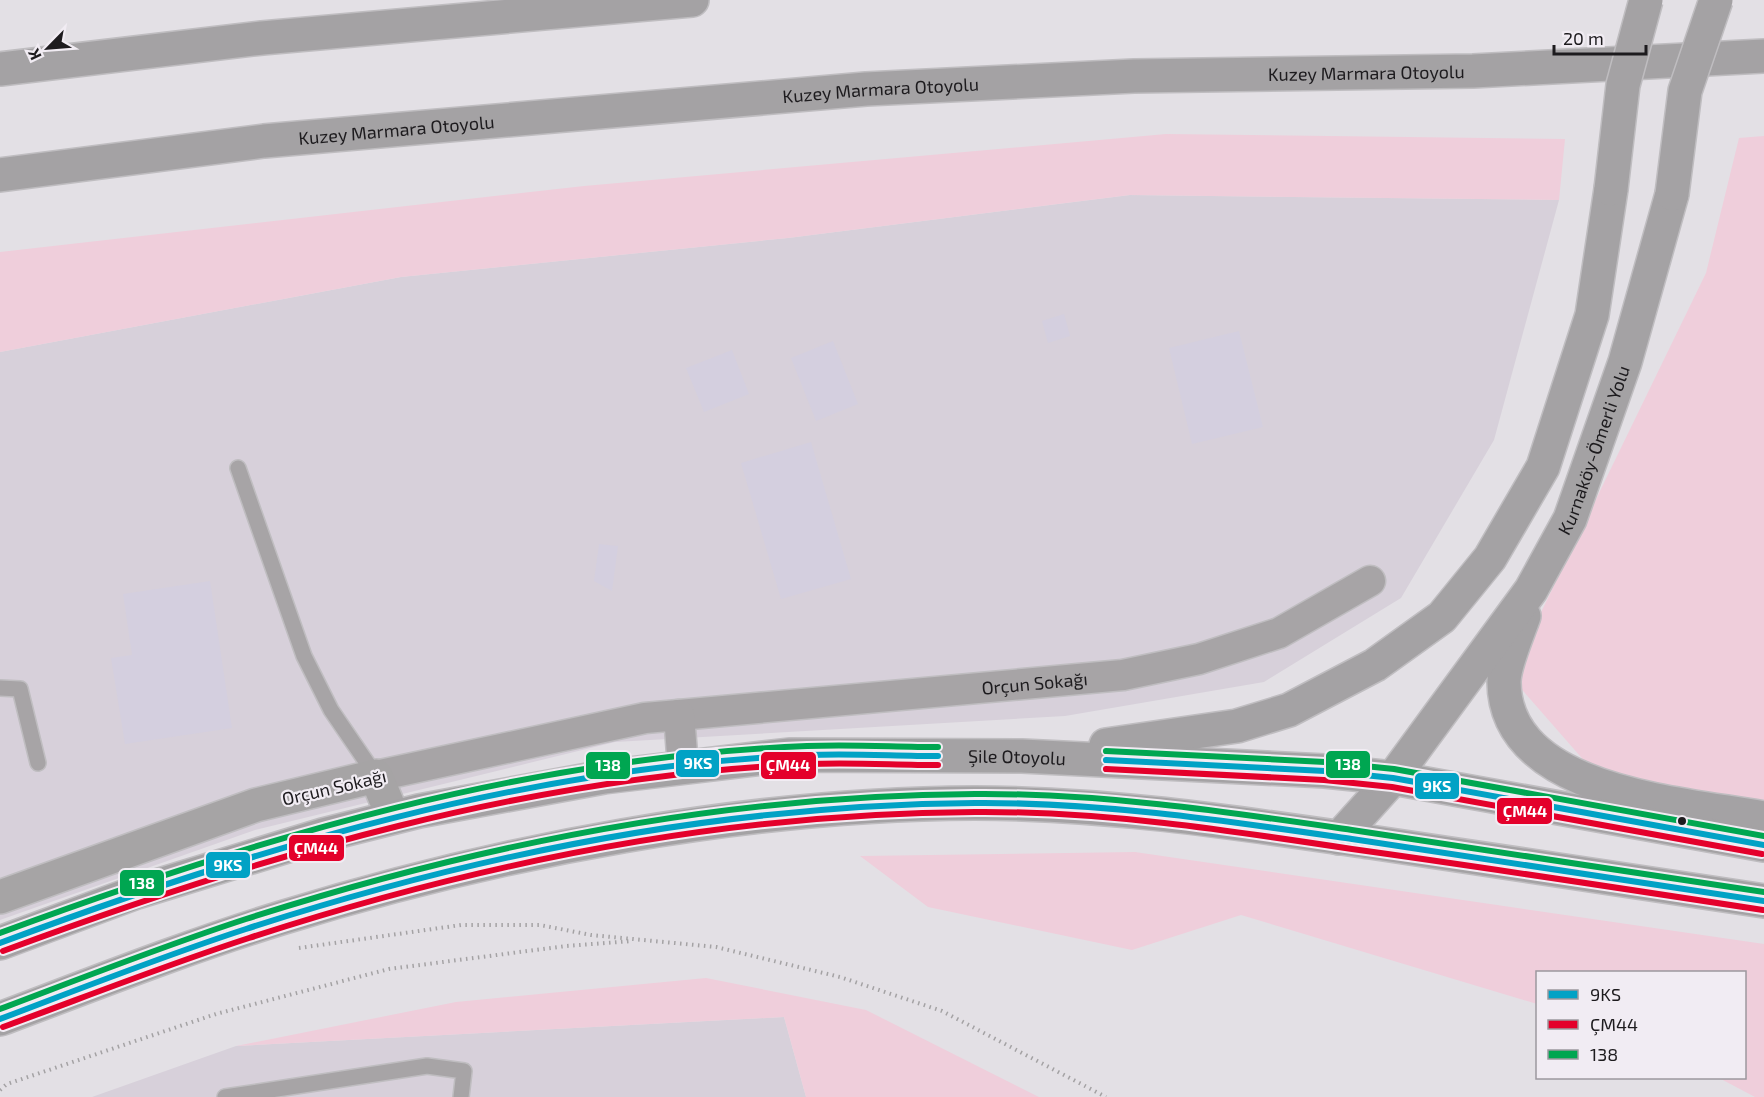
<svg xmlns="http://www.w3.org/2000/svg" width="1764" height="1097" font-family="'Exo 2',sans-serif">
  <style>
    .built { fill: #d7d0da }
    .green { fill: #efcedb }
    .building { fill: #d4cfdf }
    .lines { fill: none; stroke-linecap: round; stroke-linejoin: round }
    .lane-casing { stroke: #bfbdc0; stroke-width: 18 }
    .street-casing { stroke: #bfbdc0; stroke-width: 33 }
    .secondary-casing { stroke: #bfbdc0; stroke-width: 36 }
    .highway-casing { stroke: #bfbdc0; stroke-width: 36 }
    .path { stroke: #a4a2a4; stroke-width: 4; stroke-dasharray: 1.5 4.5; stroke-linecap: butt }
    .lane { stroke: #a7a4a6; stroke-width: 15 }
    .street { stroke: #a7a4a6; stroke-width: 30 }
    .secondary { stroke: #a6a4a5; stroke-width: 33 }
    .highway { stroke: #a4a2a4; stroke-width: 33 }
    .highway-bridge-casing { stroke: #bfbdc0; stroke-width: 36; stroke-linecap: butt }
    .highway-bridge { stroke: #a4a2a4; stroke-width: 33 }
    .bus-1-casing { stroke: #f1ecf3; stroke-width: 10 }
    .bus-2-casing { stroke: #f1ecf3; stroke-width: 10 }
    .bus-3-casing { stroke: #f1ecf3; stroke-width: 10 }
    .bus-1 { stroke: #01a2c5; stroke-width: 6 }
    .bus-2 { stroke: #e4002b; stroke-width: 6 }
    .bus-3 { stroke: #00a651; stroke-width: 6 }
    .bus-dot { fill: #1d1b1e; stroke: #f1ecf3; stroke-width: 2 }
    .labels { text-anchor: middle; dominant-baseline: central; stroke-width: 4.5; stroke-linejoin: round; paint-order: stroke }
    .street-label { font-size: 18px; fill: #1d1b1e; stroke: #f1ecf3 }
    .line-badge { stroke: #f1ecf3; stroke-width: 2 }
    .badge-label { font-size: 16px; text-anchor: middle; font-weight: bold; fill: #fff }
  </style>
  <rect width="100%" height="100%" fill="#e3e0e5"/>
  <path class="built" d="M1130,195l429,5 -65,240 -93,158 -137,84 -199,34 -450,26 -360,88 -255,90v-568l401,-75 387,-39z
    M784,1017l22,80h-714l144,-51z"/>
  <path class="green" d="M1166,134l399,5 -6,61 -429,-5 -342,43 -387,39 -401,75v-100l584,-66z
    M1764,136v675l-156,-23 -98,-112 196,-403 33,-135z
    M1135,852l629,92v153h-9l-36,-19h25v-106h-206l-1,32 -296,-89 -109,35 -204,-43 -68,-51z
    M706,978l160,32 173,87h-233l-22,-80 -548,29 220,-44z"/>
  <path class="building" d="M1064,314l6,22 -22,7 -6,-22z
    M1239,331l24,96 -71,17 -23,-96z
    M833,341l25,63 -42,17 -25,-63z
    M732,350l17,44 -45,18 -18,-44z
    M811,442l40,137 -70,20 -40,-136z
    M599,544l19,2 -6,45 -18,-10z
    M210,581l22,147 -107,16 -14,-86 21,-3 -9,-61z"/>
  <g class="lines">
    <defs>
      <path id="lane" d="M238,468l66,188 27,54 45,66
        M0,688l20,1 18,74
        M225,1097l202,-31 37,5 -3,26"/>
      <g id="street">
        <path id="s1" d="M679,715l444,-40 76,-16 80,-26 91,-52"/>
        <path d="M376,776l269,-58 34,-3 4,52"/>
      </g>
      <path id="secondary" d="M0,897l256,-92 120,-29 17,41"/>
      <g id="highway">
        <path d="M0,69l262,-31 430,-38"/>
        <path id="s2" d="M0,175l264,-34 602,-52 268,-13 339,-5 291,-15"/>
        <path d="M1524,616c-6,17 -20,49 -20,66 1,112 179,121 260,136"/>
        <path d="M1106,745l131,-19 52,-16 86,-45 67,-48 48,-59 53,-91 49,-152 19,-126"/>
        <path id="s3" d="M1339,838l54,-60 138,-188 39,-71 55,-157 47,-168"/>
        <path id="s4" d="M0,943l137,-51 186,-57 96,-24 185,-34 185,-22 233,1 303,15 68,7 371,67"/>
        <path d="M0,1019c93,-35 186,-72 281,-101 218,-67 465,-114 694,-115 132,0 264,20 395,39 132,20 263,39 394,59"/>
      </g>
    </defs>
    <use href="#lane" class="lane-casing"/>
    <use href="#street" class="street-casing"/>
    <use href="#secondary" class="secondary-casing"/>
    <use href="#highway" class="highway-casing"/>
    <path class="path" d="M299,948l162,-23h79l51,10 125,12 124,30 102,34 164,86
      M0,1090l7,-6 209,-70 173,-45 177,-23 66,-5"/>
    <use href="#lane" class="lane"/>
    <use href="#street" class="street"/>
    <use href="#secondary" class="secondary"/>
    <use href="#highway" class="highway"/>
    <defs>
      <path id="highway-bridge" d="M1611,189l12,-104 23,-85
        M1672,194l13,-103 31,-91"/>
    </defs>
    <use href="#highway-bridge" class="highway-bridge-casing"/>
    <use href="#highway-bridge" class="highway-bridge"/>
    <defs>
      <path id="bus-1" d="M1106,760l219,11 68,7 371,67
        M0,943c260,-97 529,-176 807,-188 44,-2 87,1 131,1
        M0,1019c82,-31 163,-63 246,-90 234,-76 482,-124 729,-126 126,-1 252,18 377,36 138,20 275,41 412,62"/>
      <path id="bus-2" d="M1106,769l218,11 68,7 370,67
        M3,951c259,-96 527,-175 805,-187 43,-2 87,1 130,1
        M3,1027c82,-30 163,-62 246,-89 233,-76 481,-125 726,-126 127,-1 252,18 377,37 137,19 274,40 411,61"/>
      <path id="bus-3" d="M1106,751l219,11 69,7 370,67
        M0,933c259,-96 529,-176 807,-187 44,-2 88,1 131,1
        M0,1009c82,-31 163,-63 246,-90 234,-75 482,-124 729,-125 126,-1 253,18 377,36 138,20 275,41 412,62"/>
    </defs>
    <use href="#bus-1" class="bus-1-casing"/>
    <use href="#bus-2" class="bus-2-casing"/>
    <use href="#bus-3" class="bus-3-casing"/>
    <use href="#bus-1" class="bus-1"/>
    <use href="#bus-2" class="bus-2"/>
    <use href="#bus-3" class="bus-3"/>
  </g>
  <circle class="bus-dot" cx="1682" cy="821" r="5"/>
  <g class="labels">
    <g class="street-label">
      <text stroke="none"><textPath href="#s2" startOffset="1371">Kuzey Marmara Otoyolu</textPath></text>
      <text stroke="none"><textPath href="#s2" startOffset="885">Kuzey Marmara Otoyolu</textPath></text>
      <text stroke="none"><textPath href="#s2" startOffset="399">Kuzey Marmara Otoyolu</textPath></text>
      <text stroke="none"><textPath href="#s3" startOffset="468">Kurnaköy-Ömerli Yolu</textPath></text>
      <text stroke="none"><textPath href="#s1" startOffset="357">Orçun Sokağı</textPath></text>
      <text stroke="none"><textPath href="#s4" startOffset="1042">Şile Otoyolu</textPath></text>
      <text transform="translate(334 787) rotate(-13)">Orçun Sokağı</text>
    </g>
  </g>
  <g class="line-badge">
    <rect x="675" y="749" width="45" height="29" rx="6" fill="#01a2c5"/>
    <rect x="1325" y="750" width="46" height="29" rx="6" fill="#00a651"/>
    <rect x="585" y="751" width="46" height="29" rx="6" fill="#00a651"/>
    <rect x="760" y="751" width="57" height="29" rx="6" fill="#e4002b"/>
    <rect x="1414" y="772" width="46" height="28" rx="6" fill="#01a2c5"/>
    <rect x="1496" y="797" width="57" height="28" rx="6" fill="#e4002b"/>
    <rect x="288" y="834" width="57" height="28" rx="6" fill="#e4002b"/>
    <rect x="205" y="851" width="46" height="28" rx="6" fill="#01a2c5"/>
    <rect x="119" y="869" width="46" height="28" rx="6" fill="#00a651"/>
  </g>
  <g class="badge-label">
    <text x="698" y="769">9KS</text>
    <text x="1348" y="770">138</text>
    <text x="608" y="771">138</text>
    <text x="788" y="771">ÇM44</text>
    <text x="1437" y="792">9KS</text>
    <text x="1525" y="817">ÇM44</text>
    <text x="316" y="854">ÇM44</text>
    <text x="228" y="871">9KS</text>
    <text x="142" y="889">138</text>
  </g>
  <rect x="1536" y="971" width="210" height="108" fill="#f1ecf3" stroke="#9c989e" stroke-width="1.5"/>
  <rect x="1548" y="990" width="30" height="9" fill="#01a2c5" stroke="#9c989e" stroke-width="1.5"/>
  <text x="1590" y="1001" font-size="18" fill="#1d1b1e">9KS</text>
  <rect x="1548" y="1020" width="30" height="9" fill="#e4002b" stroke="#9c989e" stroke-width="1.5"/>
  <text x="1590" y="1031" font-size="18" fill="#1d1b1e">ÇM44</text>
  <rect x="1548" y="1050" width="30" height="9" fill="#00a651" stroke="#9c989e" stroke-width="1.5"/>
  <text x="1590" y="1061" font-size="18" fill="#1d1b1e">138</text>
  <g transform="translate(48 48) rotate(245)" stroke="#f1ecf3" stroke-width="4.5" paint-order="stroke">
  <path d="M0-4.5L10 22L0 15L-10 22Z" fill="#1d1b1e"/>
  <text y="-9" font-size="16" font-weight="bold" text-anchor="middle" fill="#1d1b1e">K</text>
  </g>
  <path d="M1554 45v9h92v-9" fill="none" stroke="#1d1b1e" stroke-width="3"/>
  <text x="1563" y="45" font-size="18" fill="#1d1b1e" stroke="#f1ecf3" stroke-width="4.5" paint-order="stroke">20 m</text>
</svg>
